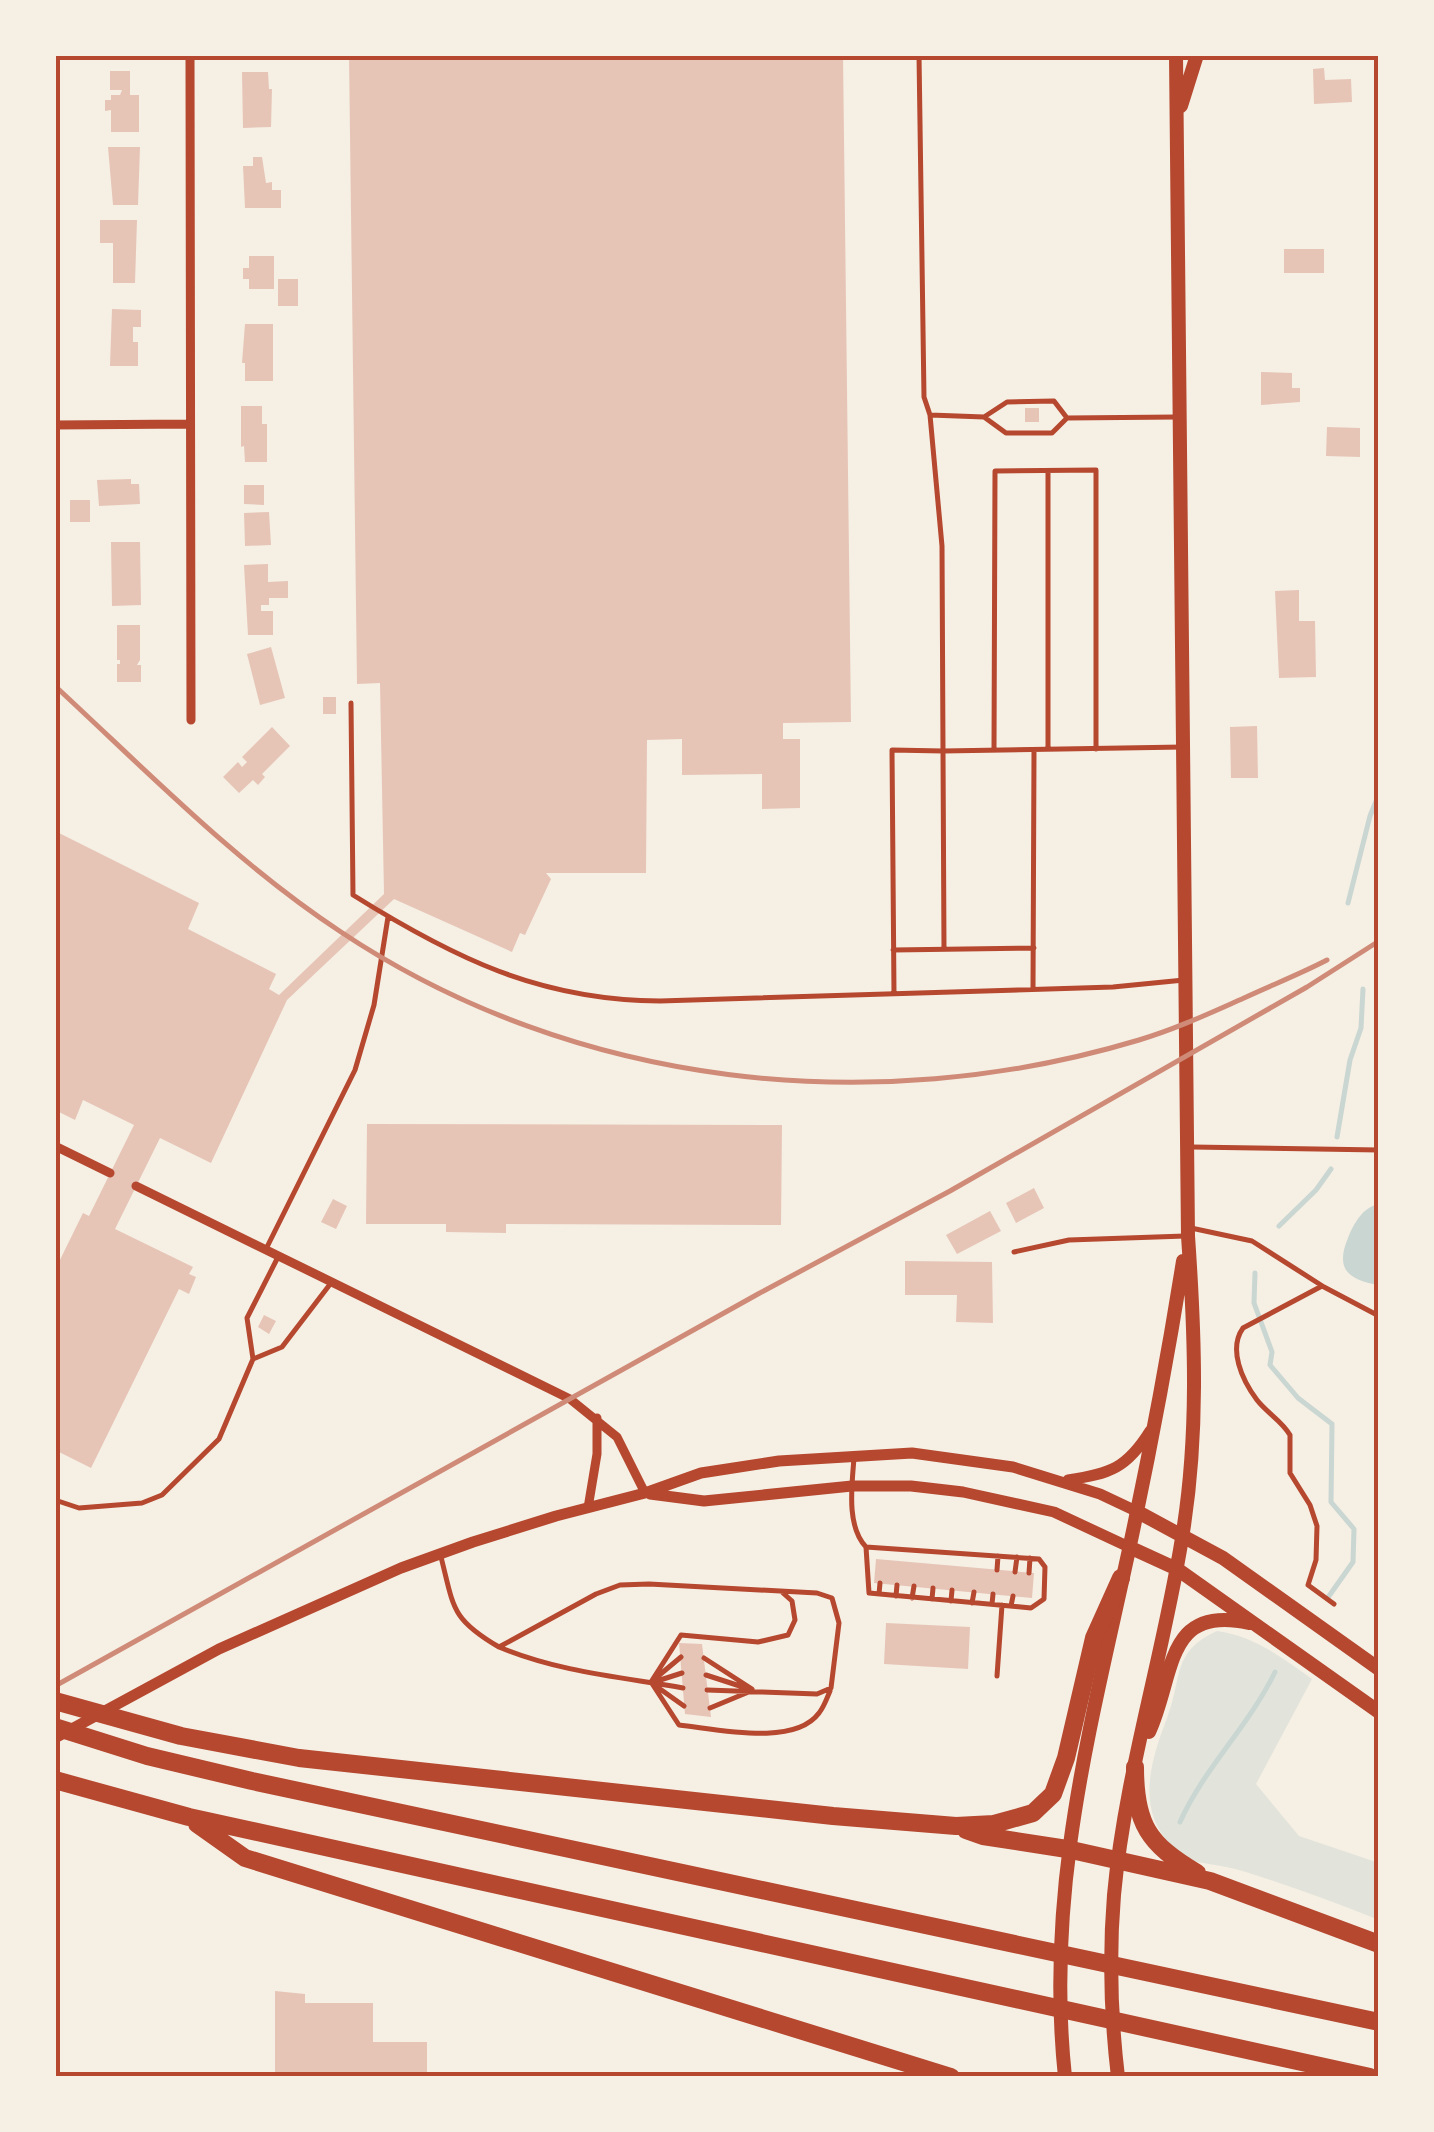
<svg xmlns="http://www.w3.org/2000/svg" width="1434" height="2132" font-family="Rubik,sans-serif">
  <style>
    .green { fill: #e2e4dc }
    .water { fill: #c9d6d2 }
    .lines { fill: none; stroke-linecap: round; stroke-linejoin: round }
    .stream { stroke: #c9d6d2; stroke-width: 5 }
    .building { fill: #e6c5b7 }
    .service { stroke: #b5482f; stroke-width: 5 }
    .minor { stroke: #b5482f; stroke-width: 9 }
    .tertiary { stroke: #b5482f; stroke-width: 11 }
    .secondary { stroke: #b5482f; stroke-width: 14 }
    .motorway { stroke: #b5482f; stroke-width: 18 }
    .rail { stroke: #cf8b77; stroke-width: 5 }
    .neatline { fill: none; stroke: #b5482f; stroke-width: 4 }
  </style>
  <rect width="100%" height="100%" fill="#f6efe4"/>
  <path class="green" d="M1217,1631c37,5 66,27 95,48l-56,105 43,52 80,27v57c-43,-17 -86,-33 -130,-47 -17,-6 -34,-8 -52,-11 -9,-1 -19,-10 -25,-16 -37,-36 -21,-86 -5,-128 16,-41 4,-66 50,-87z"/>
  <path class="water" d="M1379,1204v81c-31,-5 -44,-16 -31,-47 6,-15 15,-31 31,-34z"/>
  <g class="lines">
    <path class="stream" d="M1348,903l22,-87 9,-22
      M1337,1137l13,-77 11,-32 2,-39
      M1279,1226l37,-36 15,-21
      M1255,1273l-1,30 18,49 -2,13 28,33 34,26 -1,78 23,27 -1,33 -24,34
      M1180,1822c24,-54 69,-96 95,-150"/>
  </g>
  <path class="building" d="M349,55h494l8,667 -68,1v16h17v69l-38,1v-35l-80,1v-36l-35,1 -1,133h-100l5,6 -26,56 -5,-2 -8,19 -118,-53 -107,101 -76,163 -51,-25 -45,91 78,38 -4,7 7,3 -7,17 -10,-5 -88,179 -36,-18v-180l28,-57 6,3 45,-91 -51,-25 -8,20 -20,-10v-279l144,72 -11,26 88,45 -7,15 10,6 105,-101 -4,-211 -23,1z
    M1324,68l1,12 26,-1 1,23 -38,2 -1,-35z
    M110,71h20v24h9v37h-28v-22l-6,1v-11h6v-5h9l2,-5h-12z
    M242,72h26l1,17h3l-1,38 -28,1z
    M108,147h32l-2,58h-25z
    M253,157h9l4,26 6,-1v8h9v18h-36l-2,-42h10z
    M100,220h37l-2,63h-22v-40h-13z
    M1284,249h40v24h-40z
    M249,256h25v33h-25v-10h-6v-11h6z
    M278,279h20v27h-20z
    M112,309l29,1v17h-8v15h5v24h-28z
    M245,324h28v57h-28v-18h-3z
    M1261,372l31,1v15h8v14l-39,3z
    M241,406h21v18h5v38h-22l-1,-16 -3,1z
    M1025,408h14v14h-14z
    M1327,427l33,1v29l-34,-1z
    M131,479v5h8l1,20 -41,2 -2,-26z
    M244,485h20v20l-20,-1z
    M70,500h20v22h-20z
    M269,512l2,33 -26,1 -1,-33z
    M111,542h29l1,63 -29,1z
    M268,564v18l20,-1v17h-19v7h-8v6h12v24h-25l-4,-70z
    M1299,590v31h16l1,56 -37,1 -4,-87z
    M117,625h23v35l-3,5h4v17h-24v-18h3v-4h-3z
    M271,647l14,51 -25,7 -13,-51z
    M323,697h13v17h-13z
    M1257,726l1,52h-27l-1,-51z
    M272,727l18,19 -28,28 3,3 -7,8 -5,-5 -14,13 -16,-16 15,-15 4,5 5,-5 -5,-5z
    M367,1124l415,1 -1,100 -275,-1v9l-60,-1v-8h-80z
    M1034,1188l10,20 -28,15 -10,-20z
    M333,1199l14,7 -11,23 -15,-7z
    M990,1211l11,20 -44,23 -11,-19z
    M905,1261l87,1 1,61 -37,-1 1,-27h-52z
    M264,1315l12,6 -7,13 -11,-7z
    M876,1559l158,14 -2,25 -158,-15z
    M886,1623l84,4 -2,42 -84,-5z
    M679,1643l23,1 9,73 -26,-3z
    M275,1991l30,3v9h68v39h54v35h-152z"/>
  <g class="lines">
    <path class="service" d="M919,55l5,342 6,18 54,2 22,16h46l15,-15 -13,-17 -47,1 -23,15
      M930,415l12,131 1,205 240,-4
      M1067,418l110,-1
      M351,703l2,192c101,63 186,105 307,106l453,-14 71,-7
      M1048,749v-278
      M994,750l1,-279 101,-1v279
      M893,950l141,-2
      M1033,989l1,-239
      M894,993l-2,-243 51,1 1,198
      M1192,1147l187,3
      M1191,1228l61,13 72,46 55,29
      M266,1249l89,-179 19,-65 14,-88
      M1014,1252l55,-12 116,-4
      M1322,1286l-79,42c-15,21 -1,52 14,72 10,13 25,21 33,35v38l20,32 7,21 -1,34 -8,25 26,19
      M253,1359l29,-12 49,-64
      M854,1458c-2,27 -8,68 12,89l3,46 162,15 13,-9 1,-32 -6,-8 -173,-12
      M55,1500l24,8 63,-5 20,-8 57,-56 34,-80 -6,-41 31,-61
      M441,1557c13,51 10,62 58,90
      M997,1570l1,-14
      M1015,1572l2,-15
      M1029,1573l1,-15
      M879,1594l1,-11
      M896,1596l1,-11
      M912,1598l2,-12
      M932,1599l1,-11
      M951,1601l1,-11
      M972,1603l2,-11
      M992,1604l1,-10
      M1011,1606l2,-10
      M704,1658l48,31
      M706,1675l40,13
      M997,1676l5,-71
      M657,1677l24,-20
      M651,1682l28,43c38,4 115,22 140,-12 5,-6 8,-15 11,-22
      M651,1682l30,-47 77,7 30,-7 7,-15 -3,-19 -9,-8
      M654,1682l28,-9
      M653,1684l31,22
      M683,1688c-63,-11 -124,-16 -184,-41l97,-53 24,-9 29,-1 168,9 15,5 7,25 -8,65 -14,6 -110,-4
      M710,1708l41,-17"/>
    <path class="minor" d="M190,55l1,665
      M55,425l135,-1
      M55,1146l55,27
      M136,1186l434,213 47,38 28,56
      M588,1508l9,-54v-36"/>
    <path class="tertiary" d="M1068,1480c42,-6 59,-12 82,-49
      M650,1494l54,7 148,-15h59l52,6 91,20 75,35
      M55,1738l164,-89 182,-81 72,-26 83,-26 89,-23 56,-20 78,-12 133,-8 101,14 87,27 36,17"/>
    <path class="secondary" d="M1181,106l16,-51
      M1136,1511l87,47 156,111
      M1129,1547l48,22 202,143
      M1149,1732c26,-56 15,-128 100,-109
      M1065,2077c-20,-188 26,-351 65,-532 20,-94 38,-189 53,-284
      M1118,2077c-7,-59 -9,-122 -4,-182 11,-120 49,-238 68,-357 17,-101 13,-201 6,-302l-12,-1181"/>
    <path class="motorway" d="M55,1701l126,35 118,22 534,58 123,10 38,-2 39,-11 20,-19 13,-36 28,-120 27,-60
      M55,1727l92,29 105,25 1127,241
      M1135,1767c0,57 13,77 62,106
      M55,1780l134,37 1181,260
      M197,1824l48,34 706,219
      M966,1830l17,6 84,13 143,32 169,63"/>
    <path class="rail" d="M55,686c92,85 181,177 286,246 234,156 532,188 798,108 37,-11 71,-27 105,-42 28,-13 56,-24 83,-38
      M55,1686l703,-392 192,-103 357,-204 72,-46"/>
  </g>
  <rect width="1434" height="2132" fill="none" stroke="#f6efe4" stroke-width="115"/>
  <rect x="58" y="58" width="1318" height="2016" class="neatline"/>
</svg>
